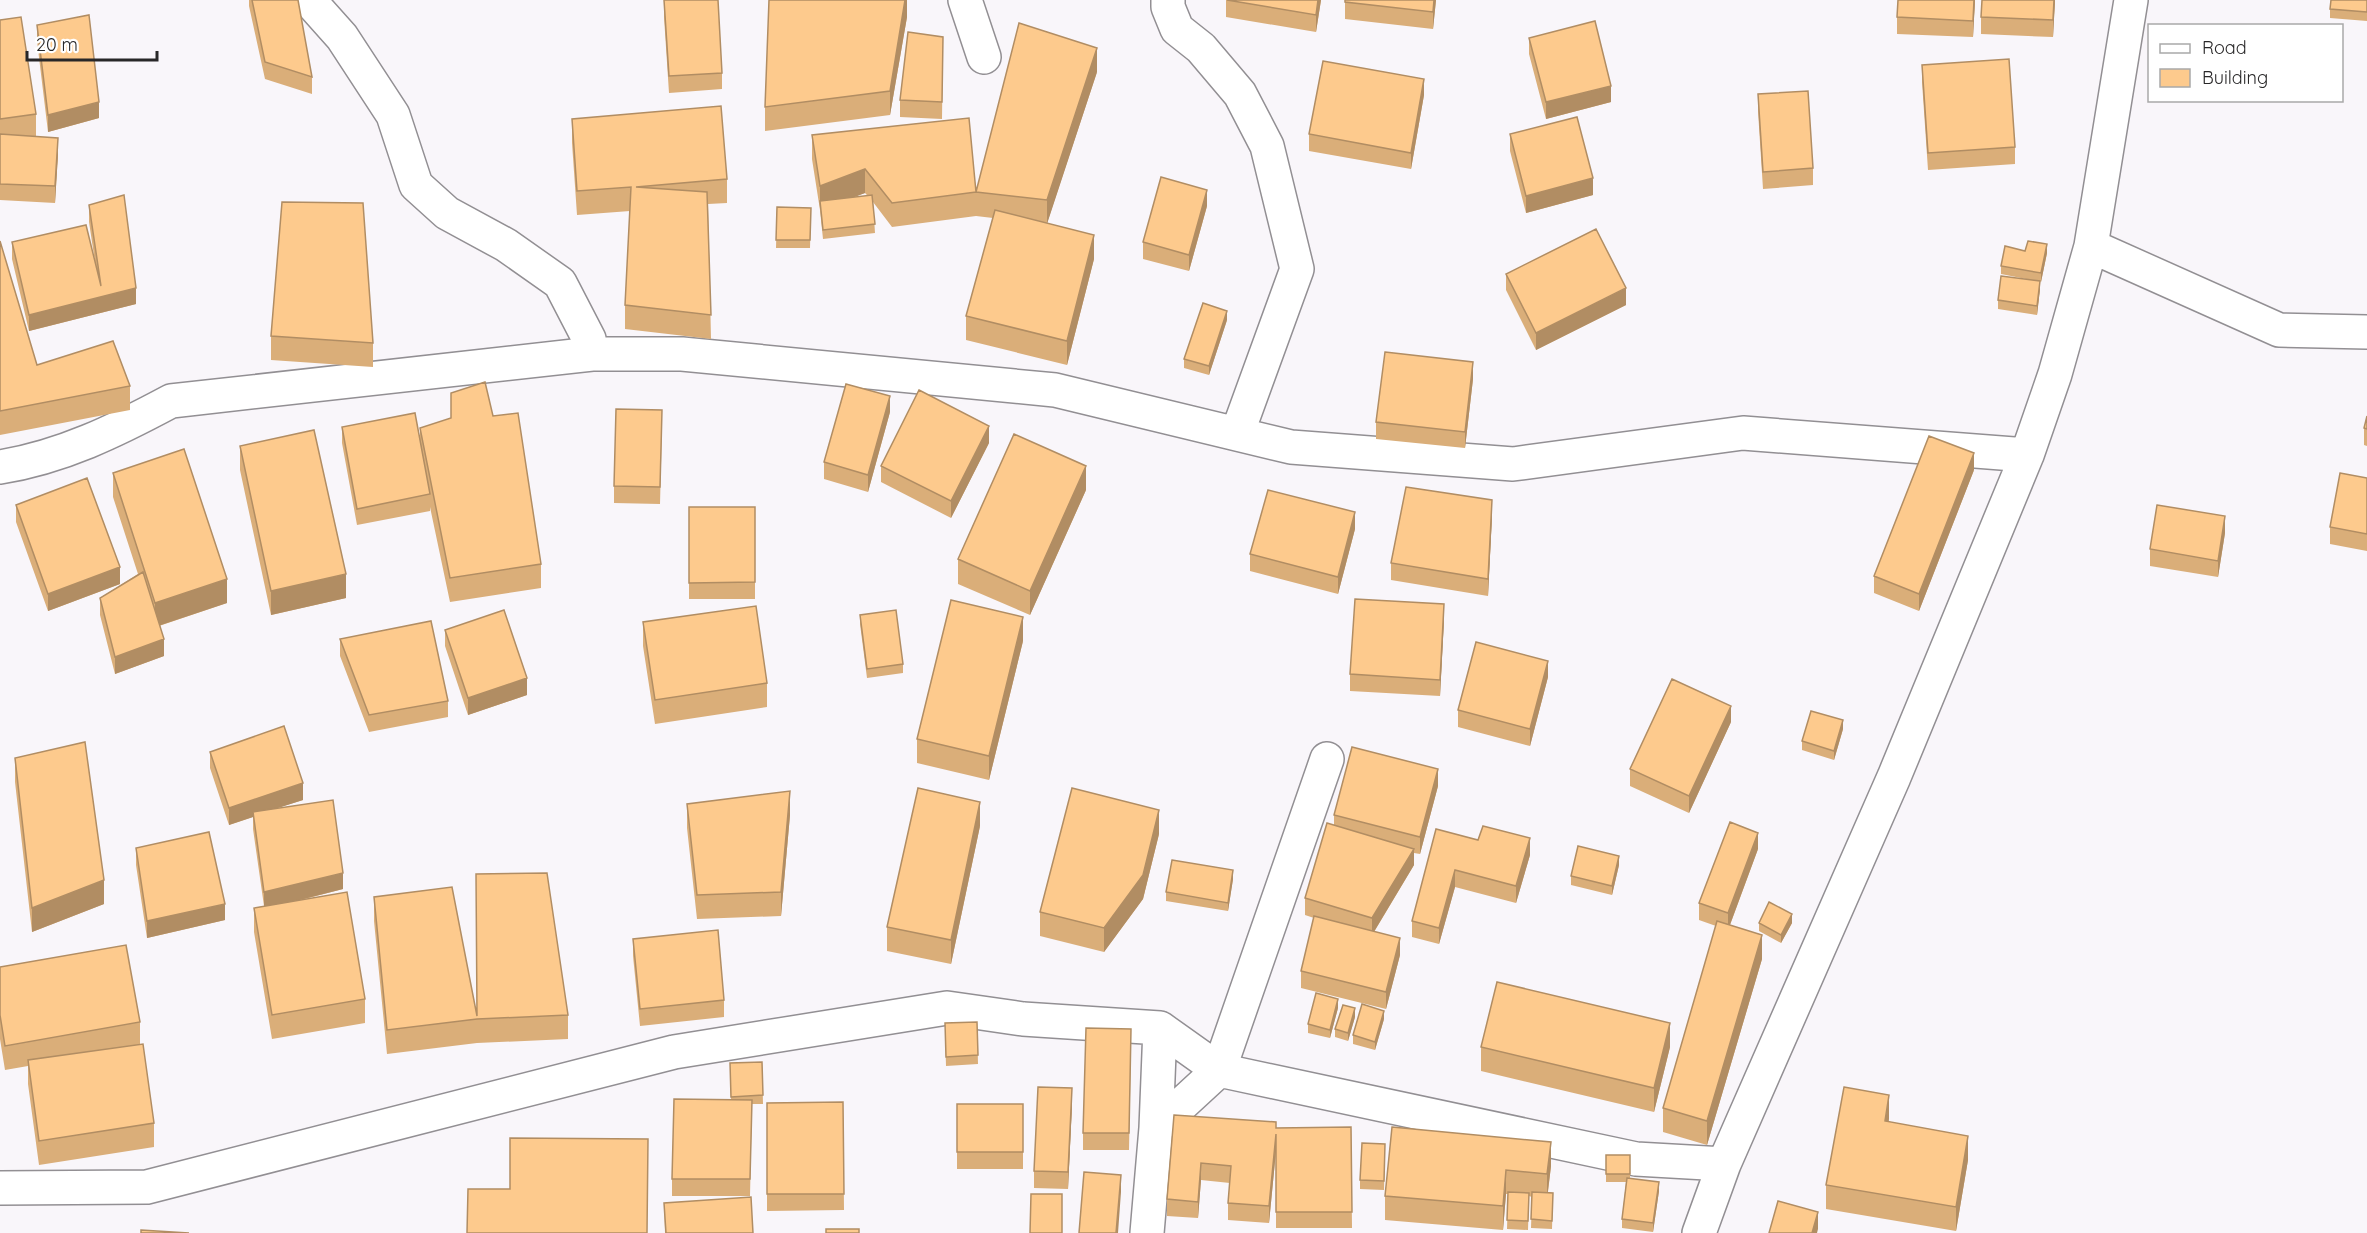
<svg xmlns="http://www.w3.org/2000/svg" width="2367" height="1233" font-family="Quicksand,sans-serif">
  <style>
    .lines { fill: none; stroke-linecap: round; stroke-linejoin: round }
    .minor-casing { stroke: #928f93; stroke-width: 36 }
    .minor { stroke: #fff; stroke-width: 33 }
    .wall { fill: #daae79; fill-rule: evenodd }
    .shaded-wall { fill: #b18d63 }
    .building { fill: #fdca8d; stroke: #b18d63; stroke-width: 1.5 }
  </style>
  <rect width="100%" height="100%" fill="#f9f6fa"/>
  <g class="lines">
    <defs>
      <path id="minor" d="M309,0l33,37 51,78 23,70 31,28 59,32 54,38 29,56 3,15
        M965,0l19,57
        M1168,0v7l9,22 24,19 39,46 27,52 30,123 -60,165
        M2091,246l188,84 88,2
        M0,467c62,-10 115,-36 171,-66l421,-47h90l373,36 236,57 222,17 230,-31 284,22
        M1156,1128l63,-58 108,-311
        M0,1188l147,-1 527,-135 273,-44 76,11 137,9 59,42 417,89 88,5
        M1147,1233l9,-105 4,-100
        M1699,1233l25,-69 170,-387 133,-322 28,-81 36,-128 40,-246"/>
    </defs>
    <use href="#minor" class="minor-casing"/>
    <use href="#minor" class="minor"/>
  </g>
  <path class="wall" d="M249,0h49l14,77v17l-47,-15 -16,-73z
    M664,0l58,73v16l-53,4 -5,-76z
    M907,0v17l-17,98 -125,16v-24z
    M1226,0h95l-5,32 -90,-15z
    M1345,0h91l-3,29 -88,-10z
    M1975,0l-2,37 -76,-3v-17z
    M2055,0l-2,37 -72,-3v-17z
    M2367,0v21l-37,-3v-9z
    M0,20l36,94v22l22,18 -3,49 -55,-3z
    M37,25l62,93 -51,14 -11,-91z
    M943,37l-1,82 -42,-2v-17z
    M1529,38l82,64 -65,17 -17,-65z
    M1922,65l93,82v17l-87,6 -6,-88z
    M1097,72l-50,151 47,36 -27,106 -101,-25v-24l27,-98 -17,-2 -84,11 -19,-25 2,31 -52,6 -3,-29 -8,-51v-24l164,57zM865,193l3,3 -15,1z
    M1758,94l55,74v17l-50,4 -5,-78z
    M1424,95l-13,74 -102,-18v-17z
    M572,119l155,60v24l-19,1 3,135 -86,-10v-24l5,-94 -53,4 -5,-72z
    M1510,134l83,61 -67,18 -16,-62z
    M89,205l47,99 -107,27 -17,-72v-17l83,20 -6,-40z
    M1207,206l-18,65 -46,-12v-17z
    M777,207l34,1 -1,40h-34z
    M0,241l37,124 93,21v24l-130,25z
    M2025,251l22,2 -6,29 -1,-1v8l-3,26 -39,-6v-9l33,-20 -30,-6v-8z
    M1506,274l120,31 -90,45 -30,-60z
    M1227,320l-18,55 -25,-7v-9z
    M271,336l102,7v24l-102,-7z
    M1473,379l-8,69 -89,-9v-17z
    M890,412l-22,80 -44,-13v-17z
    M493,416l48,148v24l-91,14 -20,-95v4l-73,14 -15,-82v-16l78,8v-7z
    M2367,416v30l-3,-1v-17z
    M662,426l-2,78 -46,-1v-17z
    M989,443l-38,75 -70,-36v-16z
    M240,446l106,152 -75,17 -31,-145z
    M1974,470l-55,141 -45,-18v-17z
    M113,473l114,130 -68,23 5,30 -49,18 -15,-59v-17l38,-24 -25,-77z
    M2367,478v73l-37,-7v-17z
    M1086,490l-56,125 -72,-31v-25z
    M16,505l104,79 -72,27 -32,-89z
    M689,507h66v92h-66z
    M1492,516l-4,80 -97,-16v-17z
    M1355,529l-17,65 -88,-23v-17z
    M2225,533l-7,44 -68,-11v-17z
    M860,615l43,49v9l-36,5 -7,-54z
    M1444,620l-4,76 -90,-5v-17z
    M643,622l124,61v24l-112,17 -12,-78z
    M445,630l82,65 -59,20 -23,-69z
    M340,639l108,62v16l-79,15 -29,-76z
    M1023,641l-34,139 -72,-17v-24z
    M1548,677l-18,69 -72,-19v-17z
    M1731,722l-42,91 -59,-27v-17z
    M1843,729l-9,31 -32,-10v-9z
    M210,752l93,48 -26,8 66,81 -42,11 64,99v24l-93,16 -18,-107v-24l10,-2 -11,-77v-12l-24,8 -19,-57z
    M15,758l89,146 -72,28 -17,-150z
    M1438,786l-18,68 -6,-1v12l-40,67 26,23 -14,54 -85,-21v-17l13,-53 -9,-3v-17l29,-73v-10z
    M687,804l103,11 -9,101 -84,3 -10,-91z
    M980,826l-29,138 -64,-13v-24z
    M1436,829l94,26 -14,48 -61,-16 -16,57 -27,-7v-16z
    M1159,834l-16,65 -39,53 -64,-16v-24z
    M136,848l89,72 -78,18 -11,-73z
    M1758,849l-28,76 32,34 -55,186 -44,-13v-24l53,-182 -17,-6v-17z
    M1619,865l-7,30 -41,-10v-9z
    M1233,879l-5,32 -62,-10v-9z
    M374,897l103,118h91v24l-91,4 -90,11 -13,-133z
    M1759,923h33l-11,20 -22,-12z
    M633,939l91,61v17l-84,9 -7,-70z
    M0,967l140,55v22l14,79v24l-115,18 -11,-81v-18l-23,4 -5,-31z
    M1338,1008l-8,30 -22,-5v-9z
    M1355,1017l-7,24 -13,-4v-8z
    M1384,1019l-9,31 -22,-6v-9z
    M977,1022l1,42 -32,2 -1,-35z
    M1131,1046l-2,104h-46v-17z
    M1481,1047h189l-16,65 -173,-41z
    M762,1062l1,42h-11l-2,92h-78v-17l59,-79 -1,-37z
    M843,1102l1,108 -77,1v-108z
    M957,1104h66v65h-66z
    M1072,1105l-4,84 -34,-1v-17z
    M1174,1115l102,13 75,-1 1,101h-76v-77l-7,72 -41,-3v-17l2,-20 -29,-3 -3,38 -31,-2v-17z
    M1889,1119l-1,3 80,38 -12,71 -130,-22v-24z
    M1392,1127l159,39 -3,26 5,1 -1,36 -21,-1 1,-31 -3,-1 -1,34 -21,-1 1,-35h-2l-3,36 -118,-10v-24z
    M1385,1144l-1,46 -24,-1v-9z
    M1606,1155h24v24l29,12 -6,41 -31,-4v-9l4,-37h-20z
    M664,1203l89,30h-88z"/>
  <path class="shaded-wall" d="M905,0h2v17l-17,98v-24z
    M1318,0h3l-5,32v-17z
    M1434,0h2l-3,29v-17z
    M1974,0h1l-2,37v-16z
    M2054,0h1l-2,37v-17z
    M1097,48v24l-50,152v-24z
    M1424,79v16l-13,74v-16z
    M1611,86v16l-65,17v-17z
    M99,102v16l-51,14v-17z
    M58,138v16l-3,49v-17z
    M865,169v24l-44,17 -1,-9v9v-24z
    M1593,178v17l-67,18v-17z
    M1207,190v16l-18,65v-16z
    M1094,235v24l-27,106v-24z
    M2047,244v9l-6,29v-9z
    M2040,281v8l-3,26v-9z
    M136,288v16l-107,27v-16z
    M1626,288v17l-90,45v-17z
    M1227,311v9l-18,55v-9z
    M1473,362v17l-8,69v-16z
    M890,396v16l-22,80v-17z
    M989,426v17l-38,75v-17z
    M1974,453v17l-55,141v-17z
    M1086,466v24l-56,125v-24z
    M1492,500v16l-4,80v-17z
    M1355,512v17l-17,65v-17z
    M2225,516v17l-7,44v-16z
    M120,567v17l-72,27v-17z
    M346,574v24l-75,17v-24z
    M227,579v24l-72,24v-24z
    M1444,604v16l-4,76v-16z
    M1023,617v24l-34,139v-24z
    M164,639v17l-49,18v-17z
    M1548,661v16l-18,69v-17z
    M527,678v17l-59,20v-17z
    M1731,706v16l-42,91v-17z
    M1843,720v9l-9,31v-9z
    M1438,769v17l-18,68v-17z
    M303,783v17l-50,16v-4v5l-24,8v-17z
    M790,791v24l-9,101v-24z
    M980,802v24l-29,138v-24z
    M1159,810v24l-16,65 -39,53v-24z
    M1758,833v16l-30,81v-17z
    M1530,838v17l-14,48v-17z
    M1414,849v16l-42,70v-17z
    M1619,856v9l-7,30v-9z
    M1233,870v9l-5,32v-8z
    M1455,870v17l-16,57v-16z
    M343,873v16l-79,20v-17z
    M104,880v24l-72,28v-24z
    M225,904v16l-78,18v-17z
    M1792,914v9l-11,20v-8z
    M1762,935v24l-55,186v-24z
    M1400,938v17l-14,54v-17z
    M1338,999v9l-8,30v-8z
    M1355,1008v9l-7,24v-8z
    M1384,1011v8l-9,31v-8z
    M1670,1023v24l-16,65v-24z
    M1072,1088v17l-4,84v-17z
    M1889,1095v24l-4,26v-24z
    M1968,1136v24l-12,71v-24z
    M1276,1138v13l-7,72v-17z
    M1551,1142v24l-4,32v-24z
    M1201,1163v17l-3,38v-16z
    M1506,1170v24l-3,36v-24z
    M1121,1175v17l-3,41h-2z
    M1659,1182v9l-6,41v-9z
    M1818,1212v17l-1,4h-5z"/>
  <path class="building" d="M252,0h46l14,77 -47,-15z
    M664,0h54l4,73 -53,3z
    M769,0h136l-15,91 -125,16z
    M1227,0h91l-2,15z
    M1345,0h89l-1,12 -88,-10z
    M1898,0h76l-1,21 -76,-4z
    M1982,0h72l-1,20 -72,-3z
    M2331,0h36v12l-37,-3z
    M89,15l10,87 -51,13 -11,-90z
    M21,17l15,97 -36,5v-99z
    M1595,21l16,65 -65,16 -17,-64z
    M1019,23l78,25 -50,152 -71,-8 -84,11 -27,-34 -45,17 -8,-51 157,-17 7,74z
    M908,32l35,5 -1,65 -42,-2z
    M2009,59l6,88 -87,6 -6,-88z
    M1323,61l101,18 -13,74 -102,-19z
    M1808,91l5,77 -50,4 -5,-78z
    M721,106l6,73 -91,8 71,5 4,123 -86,-10 6,-118 -54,4 -5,-72z
    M1577,117l16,61 -67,18 -16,-62z
    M0,134l58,4 -3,48 -55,-2z
    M1161,177l46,13 -18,65 -46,-13z
    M124,195l12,93 -107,27 -17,-73 74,-17 15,61 -12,-81z
    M872,195l3,29 -52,6 -3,-29z
    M282,202l81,1 10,140 -102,-7z
    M777,207l34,1 -1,32h-34z
    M995,210l99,25 -27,106 -101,-25z
    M1596,229l30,59 -90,45 -30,-59z
    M0,241l37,124 76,-24 17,45 -130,25z
    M2028,241l19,3 -6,29 -40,-7 4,-20 20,5z
    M2001,276l39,5 -3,25 -39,-6z
    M1203,303l24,8 -18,55 -25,-7z
    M1385,352l88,10 -8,70 -89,-10z
    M485,382l8,34 25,-3 23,151 -91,14 -30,-150 31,-10v-25z
    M846,384l44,12 -22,79 -44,-13z
    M919,390l70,36 -38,75 -70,-35z
    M616,409l46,1 -2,77 -46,-1z
    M415,413l15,81 -73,15 -15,-82z
    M2367,416v13l-3,-1z
    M314,430l32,144 -75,17 -31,-145z
    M1014,434l72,32 -56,125 -72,-32z
    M1929,436l45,17 -55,141 -45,-18z
    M184,449l43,130 -72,24 -42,-130z
    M2340,473l27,5v56l-37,-7z
    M87,478l33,89 -72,27 -32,-89z
    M1406,487l86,13 -4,79 -97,-16z
    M1268,490l87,22 -17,65 -88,-23z
    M2157,505l68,11 -7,45 -68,-12z
    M689,507h66v75l-66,1z
    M143,572l21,67 -49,18 -15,-59z
    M1355,599l89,5 -4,76 -90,-6z
    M951,600l72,17 -34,139 -72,-17z
    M756,606l11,77 -112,17 -12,-78z
    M504,610l23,68 -59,20 -23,-68z
    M896,610l7,54 -36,5 -7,-54z
    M431,621l17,80 -79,14 -29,-76z
    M1476,642l72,19 -18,68 -72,-19z
    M1672,679l59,27 -42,90 -59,-27z
    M1811,711l32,9 -9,31 -32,-10z
    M284,726l19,57 -74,25 -19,-56z
    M85,742l19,138 -72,28 -17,-150z
    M1352,747l86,22 -18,68 -86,-22z
    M918,788l62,14 -29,138 -64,-13z
    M1072,788l87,22 -16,65 -39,53 -64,-16z
    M790,791l-9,101 -84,3 -10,-91z
    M333,800l10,73 -79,19 -11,-80z
    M1730,822l28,11 -30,80 -29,-10z
    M1327,823l87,26 -42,69 -67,-20z
    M1483,826l47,12 -14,48 -61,-16 -16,58 -27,-7 24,-92 42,11z
    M209,832l16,72 -78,17 -11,-73z
    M1578,846l41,10 -7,30 -41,-10z
    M1172,860l61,10 -5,33 -62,-11z
    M547,873l21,142 -91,4 -90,11 -13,-133 78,-10 25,129 -1,-142z
    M347,892l18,107 -93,16 -18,-107z
    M1769,902l23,12 -11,21 -22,-12z
    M1314,916l86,22 -14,54 -85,-21z
    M1717,921l45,14 -55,186 -44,-13z
    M718,930l6,70 -84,9 -7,-70z
    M126,945l14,77 -135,24 -5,-31v-48z
    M1497,982l173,41 -16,65 -173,-41z
    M1316,993l22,6 -8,31 -22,-6z
    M1362,1004l22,7 -9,31 -22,-7z
    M1343,1005l12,3 -7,25 -13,-4z
    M977,1022l1,33 -32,2 -1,-34z
    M1086,1028l45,1 -2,104h-46z
    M143,1044l11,79 -115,18 -11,-81z
    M762,1062l1,33 -32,2 -1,-34z
    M1038,1087l34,1 -4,84 -34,-1z
    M1844,1087l45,8 -4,26 83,15 -12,71 -130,-22z
    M674,1099l78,1 -2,79h-78z
    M843,1102l1,92h-77v-91z
    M957,1104h66v48h-66z
    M1174,1115l102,7v6l75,-1 1,85h-76v-78l-7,72 -41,-3 3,-37 -30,-3 -3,39 -31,-3z
    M1392,1127l159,15 -4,32 -41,-4 -3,36 -118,-10z
    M510,1138l138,1 -1,94h-180l1,-44h42z
    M1362,1143l23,1 -1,37 -24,-1z
    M1606,1155h24v19h-24z
    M1084,1172l37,3 -5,58h-37z
    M1627,1178l32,4 -6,41 -31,-4z
    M1508,1192l21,1 -1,28 -21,-1z
    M1532,1192l21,1 -1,28 -21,-2z
    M1031,1194h31v39h-32z
    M751,1197l2,36h-87l-2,-30z
    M1778,1201l40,11 -6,21h-43z
    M826,1229h33v4h-33z
    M141,1230l48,3h-48z"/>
  <rect x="2148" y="24" width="195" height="78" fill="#ffffff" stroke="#a9a9a9" stroke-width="1.5"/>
  <rect x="2160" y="44" width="30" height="9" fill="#ffffff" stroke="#a9a9a9" stroke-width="1.5"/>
  <text x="2202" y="54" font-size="18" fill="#282728">Road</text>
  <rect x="2160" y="69" width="30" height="18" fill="#fdca8d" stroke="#a9a9a9" stroke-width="1.5"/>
  <text x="2202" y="84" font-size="18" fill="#282728">Building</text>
  <path d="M27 51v9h130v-9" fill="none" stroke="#282728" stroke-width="3"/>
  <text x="36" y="51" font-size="18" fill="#282728" stroke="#ffffff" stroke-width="4.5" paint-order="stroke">20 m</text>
</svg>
